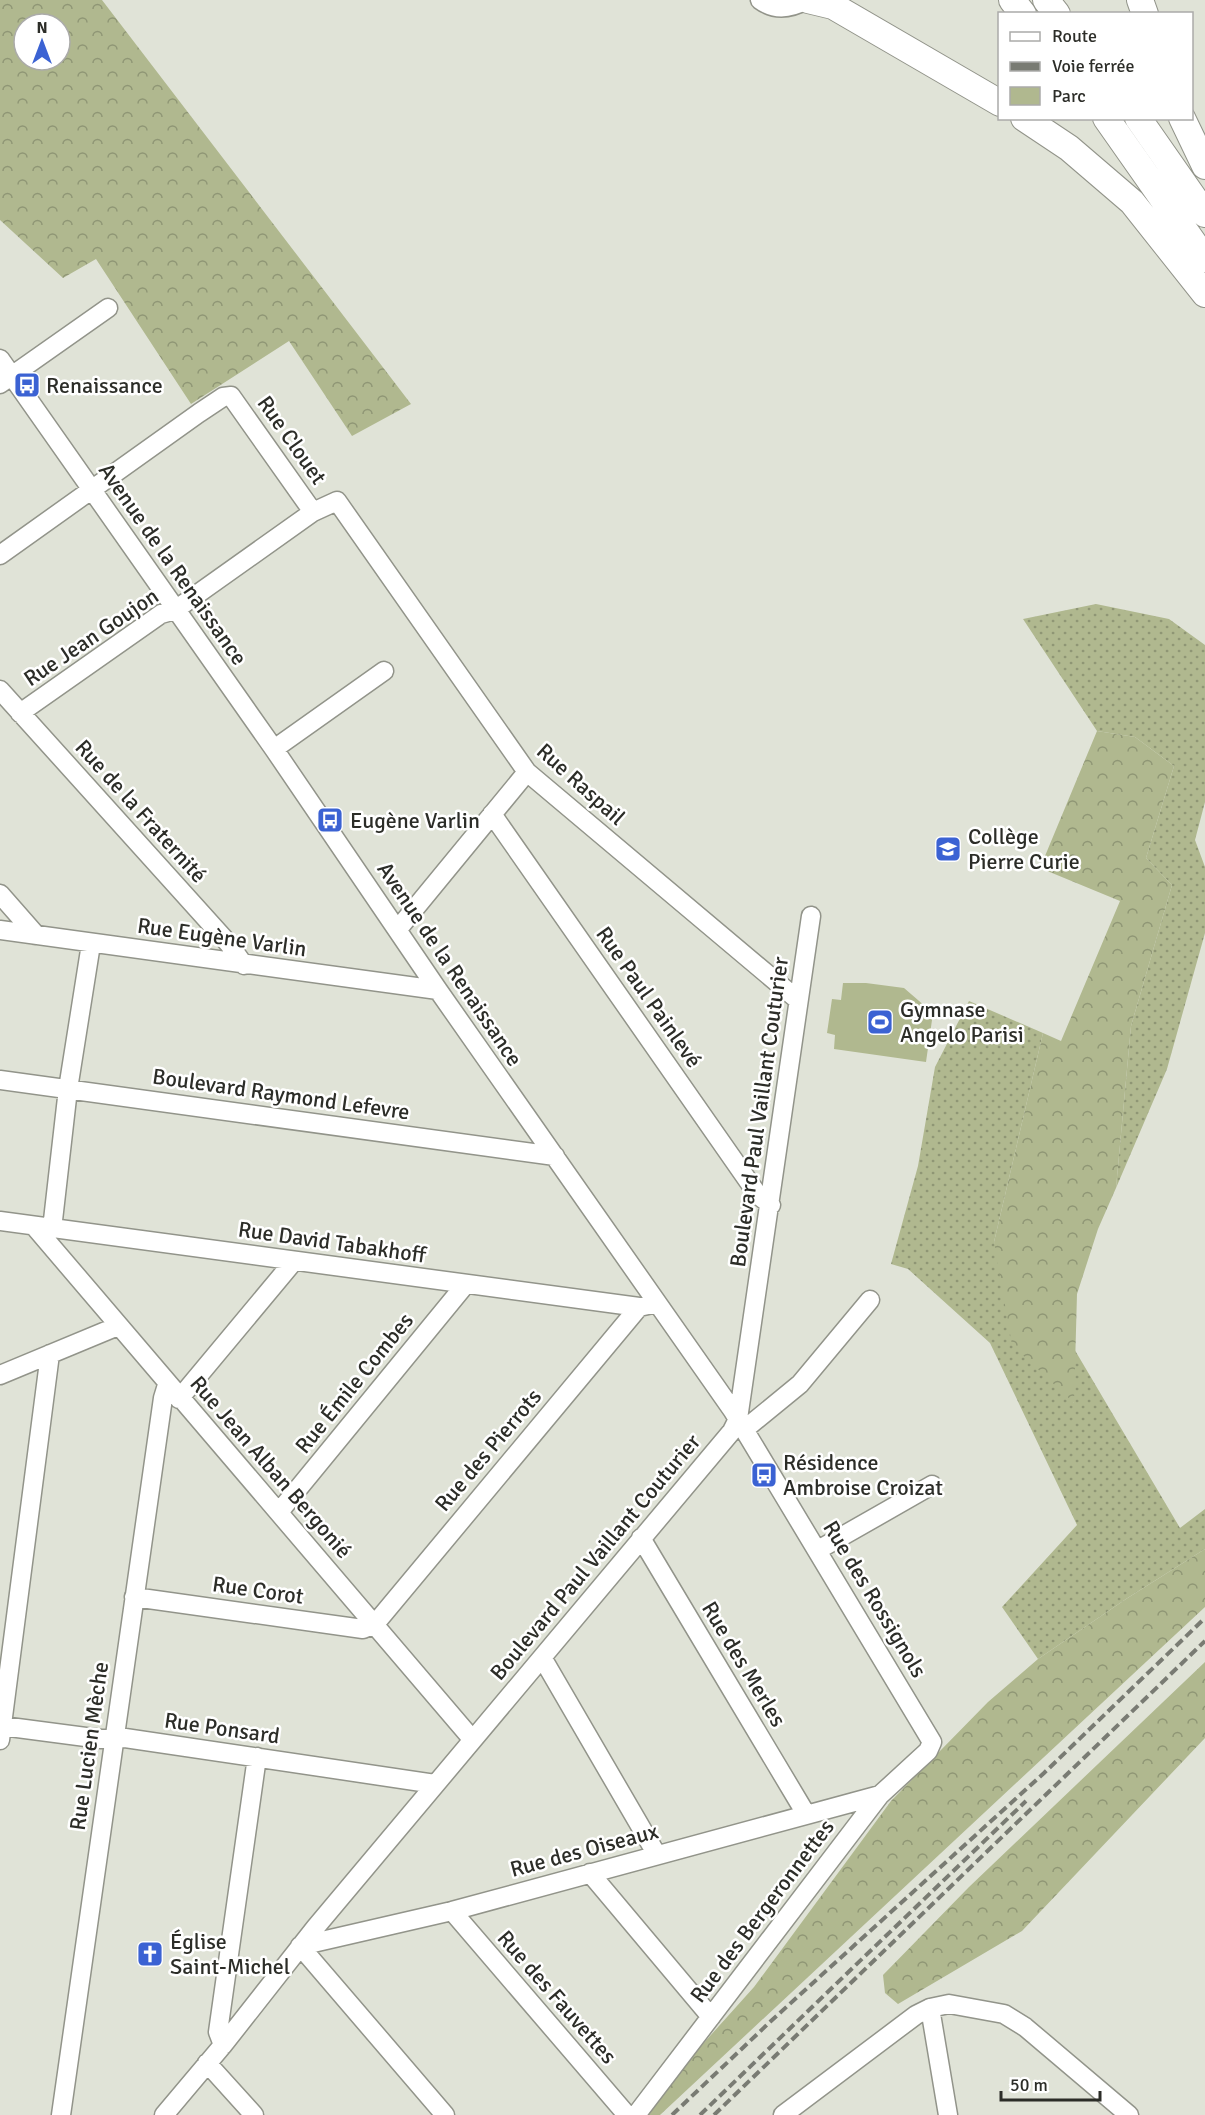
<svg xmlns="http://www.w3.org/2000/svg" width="1205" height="2115" font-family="Signika,sans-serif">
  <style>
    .grass { fill: url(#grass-dots) }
    .forest { fill: url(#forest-crowns); fill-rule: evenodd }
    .green { fill: #b0b88f }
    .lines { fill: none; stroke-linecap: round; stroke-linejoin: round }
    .minor-casing { stroke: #92948a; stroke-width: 21 }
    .highway-casing { stroke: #92948a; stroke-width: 28 }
    .minor { stroke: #fff; stroke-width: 18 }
    .highway { stroke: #fff; stroke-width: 26 }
    .rail { stroke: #797b73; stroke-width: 4; stroke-dasharray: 9 4.5; stroke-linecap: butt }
    .labels { text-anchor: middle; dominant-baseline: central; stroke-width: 5; stroke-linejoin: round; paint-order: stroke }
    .poi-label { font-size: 22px; fill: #2c2d28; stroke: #fff; text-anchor: start }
    .street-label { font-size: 22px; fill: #2c2d28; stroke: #fff }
  </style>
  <defs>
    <pattern id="grass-dots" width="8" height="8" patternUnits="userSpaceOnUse" patternTransform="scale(1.5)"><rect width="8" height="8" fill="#b0b88f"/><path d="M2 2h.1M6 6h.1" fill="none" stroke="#8f9675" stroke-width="1.8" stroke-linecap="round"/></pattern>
    <pattern id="forest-crowns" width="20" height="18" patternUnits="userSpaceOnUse" patternTransform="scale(1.5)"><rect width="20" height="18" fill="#b0b88f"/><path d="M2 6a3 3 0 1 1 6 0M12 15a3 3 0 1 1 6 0" fill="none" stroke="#8f9675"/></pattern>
  </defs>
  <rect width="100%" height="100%" fill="#e0e3d7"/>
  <path class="grass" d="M1096,604l73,15 36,26v157l-10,38 10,27v66l-38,136 -51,119 15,-162 41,-141 -26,-27 28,-92 -39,-29 -38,-6 -74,-112z
    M969,1001l74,32 -49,209 80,161 -1,-56 107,181 25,-19v40l-79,50 -88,60 -36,-52 75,-82 -87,-182 -82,-74 -17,-5 27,-98 17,-99z"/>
  <path class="forest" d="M0,0h102l309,404 -59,32 -63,-95 -98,63 -95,-145 -33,19 -63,-58zM24,24h36v36h-36z
    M1097,731l38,6 39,29 -28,92 26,27 -41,141 -15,162 -18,41 -21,65 -3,109 -62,-58 -18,-103 49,-209 18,8 59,-140 -80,-33z
    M1205,1549v58l-545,508h-21l115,-128 137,-186 97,-99 50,-43 88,-60z
    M1205,1662v76l-183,193 -124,73 -13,-11 -2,-18 86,-88z"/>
  <path class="green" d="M843,983h23l38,5 29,25 -7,49 -92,-13 1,-14 -8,-2 5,-34 9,1z"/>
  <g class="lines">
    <defs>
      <path id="minor" d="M760,0c15,11 30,9 46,0
        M0,359l274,390 164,241 295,421 199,331 -4,9 -48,44 -244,320
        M0,384l108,-76
        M0,555l199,-142 24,-16 8,-1 82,116
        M0,690l229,254 15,21
        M20,713l141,-99 14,-4 138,-98 24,-11 190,271 271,228
        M274,749l110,-78
        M492,814l266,381 13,10
        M0,894l36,41
        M398,929l129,-157
        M0,930l438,60
        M0,1080l555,76
        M0,1221l639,86 18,-4
        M34,1226l438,513
        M52,1229l16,-140 23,-145
        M0,1375l118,-49
        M179,1399l115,-138
        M745,1429l55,-45 70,-84
        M279,1512l186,-227
        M641,1538l165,276
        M818,1550l114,-65
        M134,1597l229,32 12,-5 264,-317
        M543,1659l114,196
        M2,1726l99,13 24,-1 310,46
        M0,1740l50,-386
        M590,1873l121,144
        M452,1911l175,204
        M300,1946l152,-35 428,-116
        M300,1946l145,169
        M930,2008l18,107
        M223,2045l-5,-13 39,-275
        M207,2063l47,52
        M61,2115l102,-717 4,-13
        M164,2115l59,-70 92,-117 417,-497 6,-12 73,-503
        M783,2115l133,-100 14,-7 19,-4 55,10 21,13 104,88"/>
      <path id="highway" d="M808,0l25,6 167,97
        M1012,0l11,14
        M1046,0l11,14
        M1140,0l5,14
        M1024,118l45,30 63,54 73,92
        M1106,118l99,141
        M1138,118l67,96
        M1182,118l23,48"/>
    </defs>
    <use href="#minor" class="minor-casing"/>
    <use href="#highway" class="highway-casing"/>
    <use href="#minor" class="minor"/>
    <use href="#highway" class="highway"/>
    <path class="rail" d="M672,2115l99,-94 273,-248 161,-155
      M700,2115l326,-314
      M714,2115l491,-474"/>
  </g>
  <defs>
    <symbol id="bus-square" viewBox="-11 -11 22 22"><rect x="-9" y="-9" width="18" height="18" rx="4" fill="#3b62d3" stroke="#fff"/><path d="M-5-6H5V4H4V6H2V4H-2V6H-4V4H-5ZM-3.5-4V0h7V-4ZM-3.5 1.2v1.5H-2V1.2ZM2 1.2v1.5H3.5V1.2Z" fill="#fff"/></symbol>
    <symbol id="school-square" viewBox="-11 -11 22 22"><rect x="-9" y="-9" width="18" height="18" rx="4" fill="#3b62d3" stroke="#fff"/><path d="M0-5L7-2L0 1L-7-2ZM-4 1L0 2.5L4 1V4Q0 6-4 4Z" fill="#fff"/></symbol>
    <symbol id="stadium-square" viewBox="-11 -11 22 22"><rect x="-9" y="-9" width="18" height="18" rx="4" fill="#3b62d3" stroke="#fff"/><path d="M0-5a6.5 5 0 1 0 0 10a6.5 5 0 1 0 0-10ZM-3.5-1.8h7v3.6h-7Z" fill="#fff"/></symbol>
    <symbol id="church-square" viewBox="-11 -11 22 22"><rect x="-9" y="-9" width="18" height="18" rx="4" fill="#3b62d3" stroke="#fff"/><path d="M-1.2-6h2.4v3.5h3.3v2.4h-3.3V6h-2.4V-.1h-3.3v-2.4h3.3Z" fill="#fff"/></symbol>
  </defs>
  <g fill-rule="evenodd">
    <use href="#bus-square" x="12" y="370" width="30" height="30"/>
    <use href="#bus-square" x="315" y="805" width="30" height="30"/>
    <use href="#school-square" x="933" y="834" width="30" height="30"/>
    <use href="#stadium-square" x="865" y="1007" width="30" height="30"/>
    <use href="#bus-square" x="749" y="1460" width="30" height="30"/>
    <use href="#church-square" x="135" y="1939" width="30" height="30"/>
  </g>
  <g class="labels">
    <g class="poi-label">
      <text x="46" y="385">Renaissance</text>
      <text x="350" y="820">Eugène Varlin</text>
      <text x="968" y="836">Collège<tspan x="968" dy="25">Pierre Curie</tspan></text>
      <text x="900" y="1009">Gymnase<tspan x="900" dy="25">Angelo Parisi</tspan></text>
      <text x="783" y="1462">Résidence<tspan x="783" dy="25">Ambroise Croizat</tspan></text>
      <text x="170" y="1941">Église<tspan x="170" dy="25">Saint-Michel</tspan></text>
    </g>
    <g class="street-label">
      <text transform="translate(292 440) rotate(55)">Rue Clouet</text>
      <text transform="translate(173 564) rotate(55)">Avenue de la Renaissance</text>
      <text transform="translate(91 637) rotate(-34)">Rue Jean Goujon</text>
      <text transform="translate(581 784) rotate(42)">Rue Raspail</text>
      <text transform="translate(141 811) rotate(48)">Rue de la Fraternité</text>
      <text transform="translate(222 937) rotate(8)">Rue Eugène Varlin</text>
      <text transform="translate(450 964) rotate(56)">Avenue de la Renaissance</text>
      <text transform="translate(649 997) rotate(55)">Rue Paul Painlevé</text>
      <text transform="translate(281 1094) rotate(8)">Boulevard Raymond Lefevre</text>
      <text transform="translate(759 1112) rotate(-82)">Boulevard Paul Vaillant Couturier</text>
      <text transform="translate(332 1242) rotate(8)">Rue David Tabakhoff</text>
      <text transform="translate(354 1383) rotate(-51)">Rue Émile Combes</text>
      <text transform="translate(488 1450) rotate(-50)">Rue des Pierrots</text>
      <text transform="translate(271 1467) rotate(49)">Rue Jean Alban Bergonié</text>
      <text transform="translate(595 1557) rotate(-50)">Boulevard Paul Vaillant Couturier</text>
      <text transform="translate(258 1590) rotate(8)">Rue Corot</text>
      <text transform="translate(875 1599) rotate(59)">Rue des Rossignols</text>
      <text transform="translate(744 1664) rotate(59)">Rue des Merles</text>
      <text transform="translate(222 1728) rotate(8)">Rue Ponsard</text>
      <text transform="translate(89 1746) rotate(-82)">Rue Lucien Mèche</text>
      <text transform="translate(584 1850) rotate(-15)">Rue des Oiseaux</text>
      <text transform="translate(762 1911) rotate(-53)">Rue des Bergeronnettes</text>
      <text transform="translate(557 1997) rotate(49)">Rue des Fauvettes</text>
    </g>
  </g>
  <rect x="998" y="12" width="195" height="108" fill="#ffffff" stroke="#ababa9" stroke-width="1.5"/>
  <rect x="1010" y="32" width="30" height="9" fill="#ffffff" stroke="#ababa9" stroke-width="1.5"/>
  <text x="1052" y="42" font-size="18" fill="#2c2d28">Route</text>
  <rect x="1010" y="62" width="30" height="9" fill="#797b73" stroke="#ababa9" stroke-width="1.5"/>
  <text x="1052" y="72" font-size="18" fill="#2c2d28">Voie ferrée</text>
  <rect x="1010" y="87" width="30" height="18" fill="#b0b88f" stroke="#ababa9" stroke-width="1.5"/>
  <text x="1052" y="102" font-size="18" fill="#2c2d28">Parc</text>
  <g transform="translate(42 42)"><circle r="28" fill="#ffffff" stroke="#ababa9" stroke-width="1.5"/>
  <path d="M0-4.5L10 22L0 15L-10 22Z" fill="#3b62d3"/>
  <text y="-9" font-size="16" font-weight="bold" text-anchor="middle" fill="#2c2d28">N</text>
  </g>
  <path d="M1001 2091v9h99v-9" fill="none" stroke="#2c2d28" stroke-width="3"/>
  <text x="1010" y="2091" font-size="18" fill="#2c2d28" stroke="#ffffff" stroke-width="4.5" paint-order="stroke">50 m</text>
</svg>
